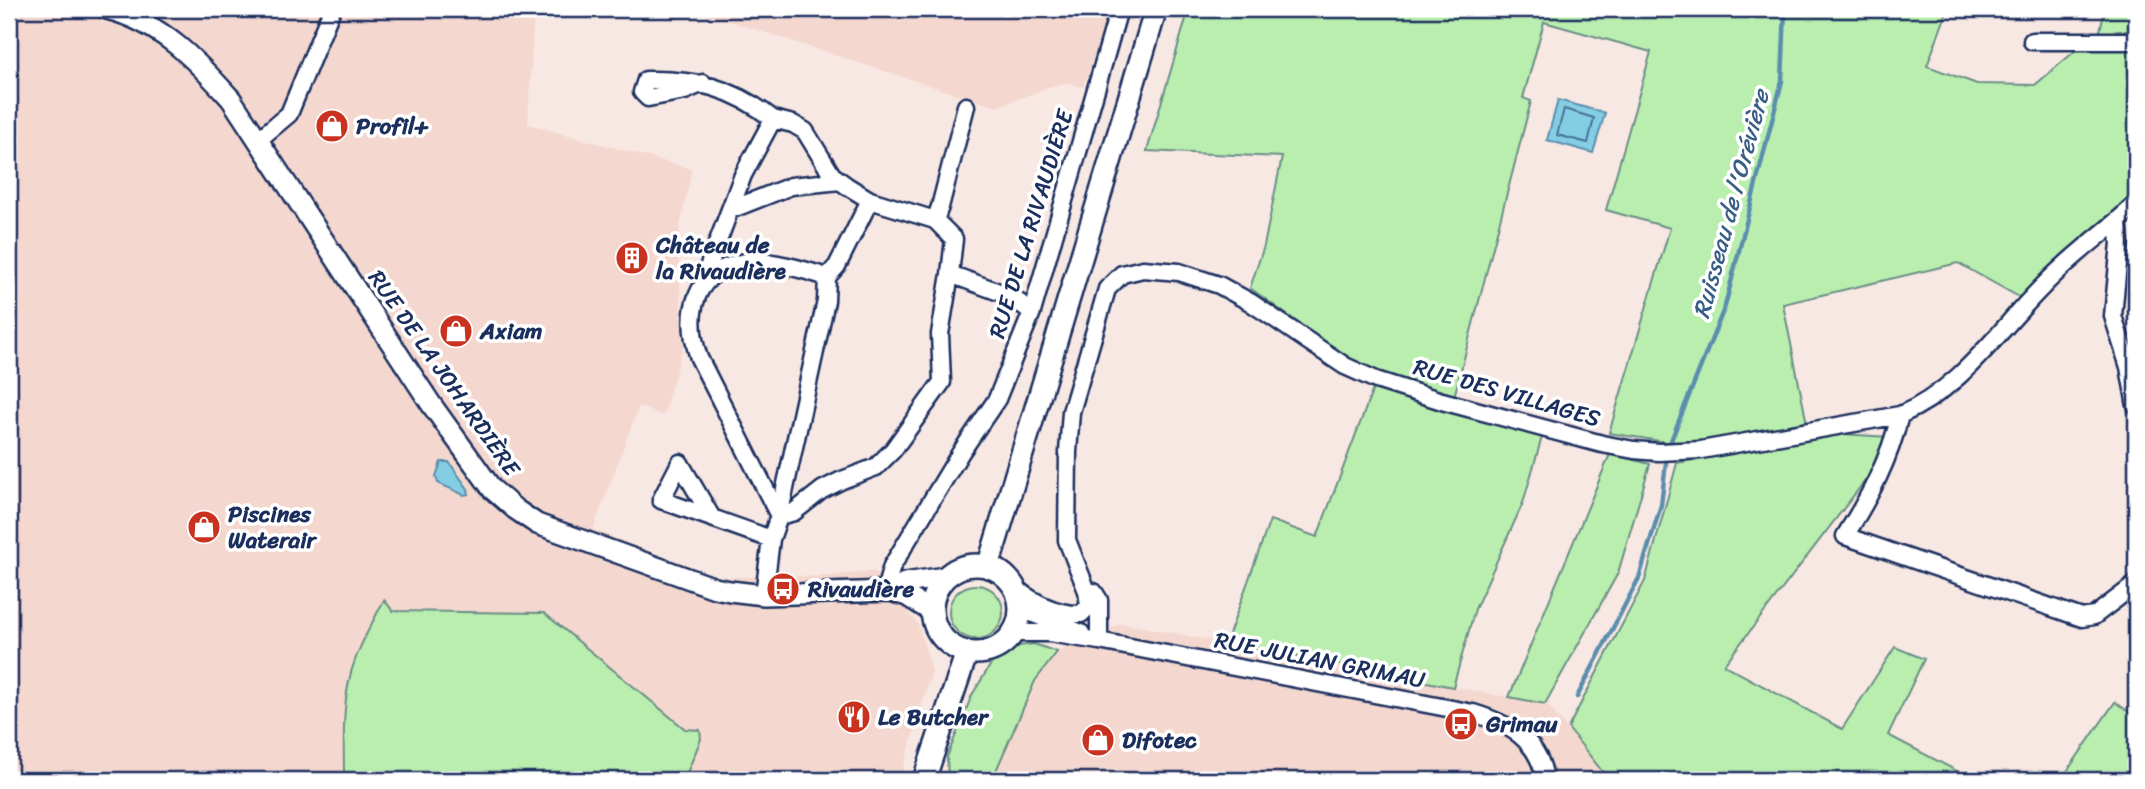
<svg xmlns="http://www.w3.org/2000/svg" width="2145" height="789" font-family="Sriracha,sans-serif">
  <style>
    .built { fill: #f4d8cf }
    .green { fill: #baeeaf; stroke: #6a8e86; stroke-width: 2 }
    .water { fill: #84cee4; stroke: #5a8eae; stroke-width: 2 }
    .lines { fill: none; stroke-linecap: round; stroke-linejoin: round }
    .shore { stroke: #456f94; stroke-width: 2 }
    .stream { stroke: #5a8eae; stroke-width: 4.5 }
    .minor-casing { stroke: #1b2f5e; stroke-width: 21 }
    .tertiary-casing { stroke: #1b2f5e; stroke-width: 24 }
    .secondary-casing { stroke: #1b2f5e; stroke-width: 26 }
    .minor { stroke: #fff; stroke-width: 16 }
    .tertiary { stroke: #fff; stroke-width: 19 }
    .secondary { stroke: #fff; stroke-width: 21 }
    .labels { text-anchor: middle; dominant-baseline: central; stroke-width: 7; stroke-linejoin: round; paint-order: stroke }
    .poi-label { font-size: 23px; font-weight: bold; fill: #1b2f5e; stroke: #fff; text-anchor: start }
    .street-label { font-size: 23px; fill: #1b2f5e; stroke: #fff }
    .water-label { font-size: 24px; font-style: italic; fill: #3a5f86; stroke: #fff }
  </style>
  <rect width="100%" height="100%" fill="#f8e8e3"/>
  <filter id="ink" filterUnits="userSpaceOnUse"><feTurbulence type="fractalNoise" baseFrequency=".0143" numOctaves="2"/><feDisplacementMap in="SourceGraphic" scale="14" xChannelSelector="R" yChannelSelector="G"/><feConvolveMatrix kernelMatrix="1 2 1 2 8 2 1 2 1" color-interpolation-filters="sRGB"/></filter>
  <g filter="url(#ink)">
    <path class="built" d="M9,9h525l-6,115 164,45 -14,68 5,110 -20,69 -24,-10 -46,124 125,47 110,-1 46,-5 44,53 14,47 -32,109h-891z
      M692,9h419l-28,78 -15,-4 -15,3 -57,21z
      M1122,623l426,82 61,75h-617l43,-99 22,-29z"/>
    <path class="green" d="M1189,9h759l-21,57 50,18 58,1 46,-39h55v148l-115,104 -63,-35 -175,41 24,120 -128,20 -70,-11 61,-205 -64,-18 45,-158 -107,-30 -21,76 8,3 -77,296 -73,-23 -33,-15 -98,-71 14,-42 18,-89 -135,-6z
      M2105,9h31v25l-37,1z
      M1373,389l169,48 -19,66 -48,106 -22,78 -227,-44 44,-123 47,17z
      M1840,434l49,3 -12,28 -153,200 118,64 53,-82 29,12 -36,76 86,45h-365l-41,-52 77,-147 32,-118z
      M1610,454l40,10 -32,109 -73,131 -36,-7z
      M949 612a27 27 0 1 1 54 0a27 27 0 1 1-54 0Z
      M384,600l9,11 151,2 141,116 15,1 1,9 -17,41h-340c0,-33 -2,-66 5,-99 6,-29 22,-55 35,-81z
      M1034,644l23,8 -22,29 -43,99h-44l-1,-23 25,-62 19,-31 28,-18z
      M2115,702l21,15v63h-75z"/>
    <path class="water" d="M1558,100l47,13 -12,40 -46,-13z
      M441,462h8l19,27 1,5 -5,1 -26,-12 -2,-7z"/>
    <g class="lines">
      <path class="shore" d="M1564,109l30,9 -6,25 -31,-8z"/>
      <path class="stream" d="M1670,443l55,-137 57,-225 3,-72
        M1577,697l62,-119 22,-73 5,-42"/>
      <defs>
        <path id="minor" d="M2032,41h104
          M703,83l-18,8 -37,7 -6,-6 4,-12c50,-1 86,7 127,39
          M258,140l31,-26 43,-105
          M730,210l61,-24 49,-5
          M935,220l5,-13 26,-101
          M2118,221l2,22 -7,73 16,51 7,39
          M827,277c-22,-7 -58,-18 -81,-15 -53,8 -62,52 -47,96l80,158 15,-4 28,-22 20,-10 34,-13 17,-17 49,-68 -2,-48 10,-60
          M707,278l-1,-5 37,-98 30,-56 20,5 12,7 27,44 15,11 23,14 65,20 19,19 -4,35 60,22 22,16
          M1900,415c-11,46 -30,81 -55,121l237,82 12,-2 42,-32
          M712,518l-32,-55 -19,37 110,39 -7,56
          M771,539l8,-23 47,-215 1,-24 10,-11 33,-66
          M1014,587c19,15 43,28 67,27l8,-8 -2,-15 -20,-51 1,-88 3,-40 36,-123 15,-15 21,-5 36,3 40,13 31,17 95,64 31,14 66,21 160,43 32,6 25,2 42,-2 199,-35c60,-25 98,-84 143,-129 28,-30 63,-54 93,-82
          M890,591l-2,-11 4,-14 69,-114 36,-53 35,-87 87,-303
          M1094,592l5,8v41
          M1019,608l62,25
          M1012,633h37l50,8 374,72c36,11 66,26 72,67"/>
        <path id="tertiary" d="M107,9c53,13 89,51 124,90l200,305 61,85 23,20 22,15 178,64 15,3 34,4 126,-4 17,5 25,16
          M890,591l15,-8 40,-6"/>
        <path id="secondary" d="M932 609a44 44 0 1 1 88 0a44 44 0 1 1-88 0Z
          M988,567l168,-558
          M924,780l43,-128"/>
      </defs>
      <use href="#minor" class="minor-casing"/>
      <use href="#tertiary" class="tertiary-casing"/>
      <use href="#secondary" class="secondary-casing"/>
      <use href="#minor" class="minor"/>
      <use href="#tertiary" class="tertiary"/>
      <use href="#secondary" class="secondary"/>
    </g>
  </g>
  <defs>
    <symbol id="shop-disc" viewBox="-11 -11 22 22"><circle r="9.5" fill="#c8321e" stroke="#fff"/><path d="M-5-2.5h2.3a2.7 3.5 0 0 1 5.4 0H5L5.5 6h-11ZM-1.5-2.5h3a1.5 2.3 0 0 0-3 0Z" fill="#fff"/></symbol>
    <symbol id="building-disc" viewBox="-11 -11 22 22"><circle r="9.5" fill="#c8321e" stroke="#fff"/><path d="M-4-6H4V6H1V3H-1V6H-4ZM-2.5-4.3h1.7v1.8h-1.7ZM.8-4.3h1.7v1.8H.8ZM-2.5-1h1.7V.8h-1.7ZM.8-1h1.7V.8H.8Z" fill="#fff"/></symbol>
    <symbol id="bus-disc" viewBox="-11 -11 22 22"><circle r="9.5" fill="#c8321e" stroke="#fff"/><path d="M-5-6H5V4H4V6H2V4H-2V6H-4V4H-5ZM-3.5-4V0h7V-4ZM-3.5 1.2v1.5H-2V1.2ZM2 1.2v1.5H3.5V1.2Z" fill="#fff"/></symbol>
    <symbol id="restaurant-disc" viewBox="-11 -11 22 22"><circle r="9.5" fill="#c8321e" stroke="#fff"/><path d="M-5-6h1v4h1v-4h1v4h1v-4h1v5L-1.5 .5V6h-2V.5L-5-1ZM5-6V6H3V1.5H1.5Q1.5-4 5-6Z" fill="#fff"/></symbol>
  </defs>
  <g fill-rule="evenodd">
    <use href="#shop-disc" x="313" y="107" width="38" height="38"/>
    <use href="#building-disc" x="613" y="239" width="38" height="38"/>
    <use href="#shop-disc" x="437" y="312" width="38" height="38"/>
    <use href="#shop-disc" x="185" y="508" width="38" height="38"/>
    <use href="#bus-disc" x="764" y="570" width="38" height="38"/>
    <use href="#restaurant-disc" x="835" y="698" width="38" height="38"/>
    <use href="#bus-disc" x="1442" y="705" width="38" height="38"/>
    <use href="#shop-disc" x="1079" y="721" width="38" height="38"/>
  </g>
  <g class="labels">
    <g class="poi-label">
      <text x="356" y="126">Profil+</text>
      <text x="656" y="245">Château de<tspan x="656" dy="26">la Rivaudière</tspan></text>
      <text x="480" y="331">Axiam</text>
      <text x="228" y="514">Piscines<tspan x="228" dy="26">Waterair</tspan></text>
      <text x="808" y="589">Rivaudière</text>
      <text x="878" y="717">Le Butcher</text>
      <text x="1486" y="724">Grimau</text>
      <text x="1122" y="740">Difotec</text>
    </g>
    <g class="street-label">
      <text transform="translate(1031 224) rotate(-73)">RUE DE LA RIVAUDIÈRE</text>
      <text transform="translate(444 373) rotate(55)">RUE DE LA JOHARDIÈRE</text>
      <text transform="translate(1507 393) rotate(16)">RUE DES VILLAGES</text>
      <text transform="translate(1320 660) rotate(11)">RUE JULIAN GRIMAU</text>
    </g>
    <g class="water-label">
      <text transform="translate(1731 204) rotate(-75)">Ruisseau de l'Orévière</text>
    </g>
  </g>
  <rect width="2145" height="789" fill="none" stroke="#fff" stroke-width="35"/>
  <rect x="18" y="18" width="2110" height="754" fill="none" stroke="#1b2f5e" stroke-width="2.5" filter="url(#ink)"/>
</svg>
